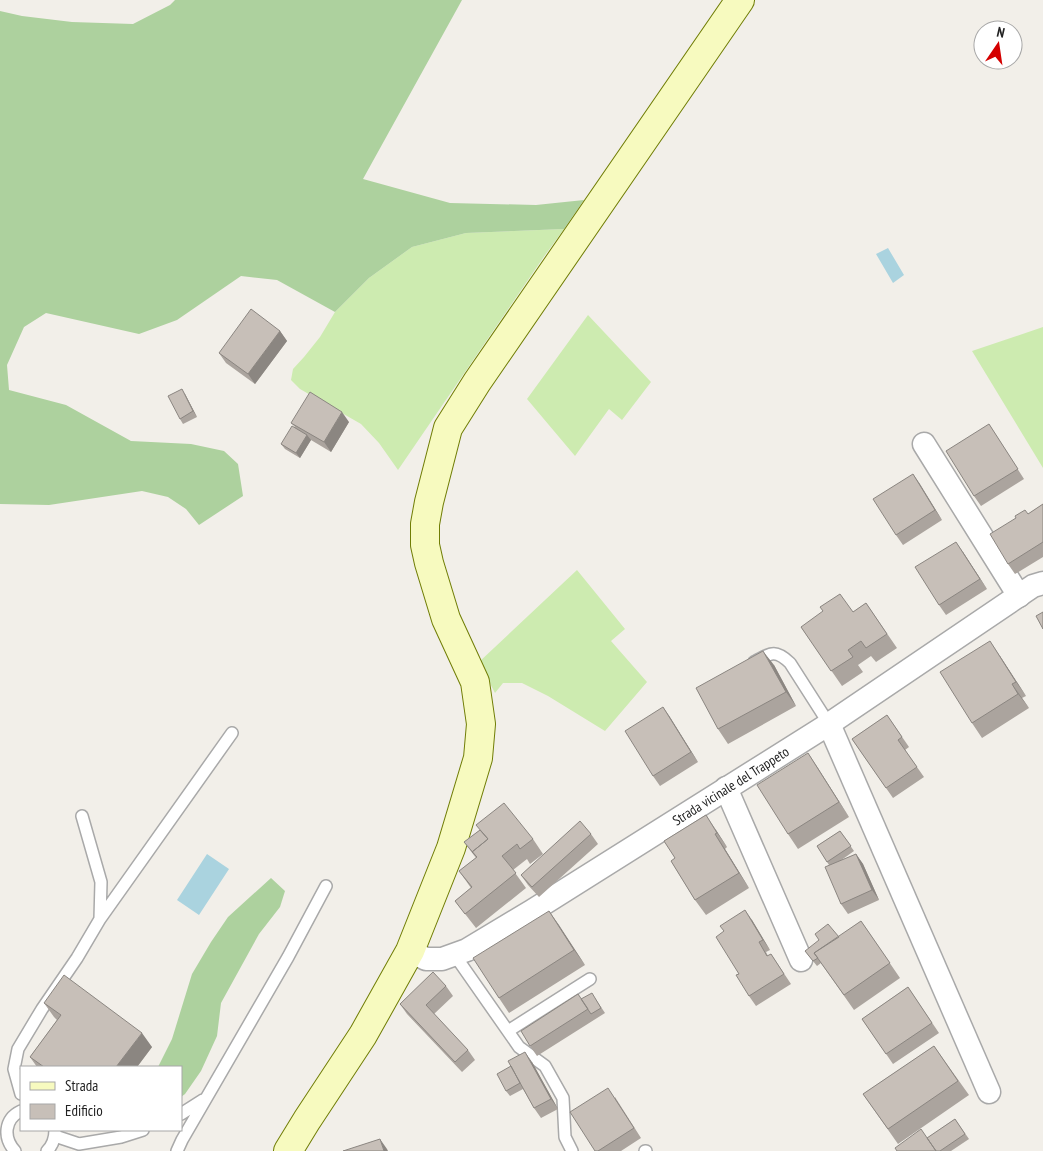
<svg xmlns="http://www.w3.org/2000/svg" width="1043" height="1151" font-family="'PT Sans Narrow',sans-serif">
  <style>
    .grass { fill: #cdebb0 }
    .forest { fill: #add19e }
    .water { fill: #aad3df }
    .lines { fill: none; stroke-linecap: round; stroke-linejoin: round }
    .lane-casing { stroke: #a9a9a9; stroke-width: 14 }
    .street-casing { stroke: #a9a9a9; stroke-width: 25 }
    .secondary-casing { stroke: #707d05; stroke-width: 30 }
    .lane { stroke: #fff; stroke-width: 11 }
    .street { stroke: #fff; stroke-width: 22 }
    .secondary { stroke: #f7fabf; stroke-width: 28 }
    .wall { fill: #aba49e }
    .shaded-wall { fill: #8b8681 }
    .building { fill: #c7bfb8; stroke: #8b8681 }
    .labels { text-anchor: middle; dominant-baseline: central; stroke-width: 4.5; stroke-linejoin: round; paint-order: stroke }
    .street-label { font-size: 14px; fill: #222; stroke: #fff }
  </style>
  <rect width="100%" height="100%" fill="#f2efe9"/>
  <path class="grass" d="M564,229l-21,29 -145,212 -19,-27 -18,-19 -61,-35 -9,-9 2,-11 11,-12 16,-20 15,-25 34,-34 43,-31 54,-14z
    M588,315l63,67 -29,38 -13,-11 -34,47 -48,-57z
    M1043,327v141l-71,-117z
    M577,570l48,59 -14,12 36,41 -42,49 -57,-35 -26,-13h-19l-8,10 -16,-31z"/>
  <path class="forest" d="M175,0h287l-99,179 87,24 86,2 48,-5 -20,29 -98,4 -54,14 -43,31 -34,34 -58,-32 -36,-4 -64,44 -38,14 -93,-21 -22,14 -17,38 2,25 57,15 65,36 60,3 33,7 14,13 5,32 -44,29 -13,-16 -18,-12 -26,-6 -93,14 -49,-1v-493l22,5 50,6 61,2 37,-19z
    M271,878l14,13 -5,16 -21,27 -38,69 -4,33 -16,35 -16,23 -4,3v-30h-23l14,-28 20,-65 19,-32 17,-25z"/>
  <path class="water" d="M888,248l16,27 -11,8 -17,-29z
    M207,854l22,15 -30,46 -22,-15z"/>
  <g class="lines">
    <defs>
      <path id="lane" d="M754,662c17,-9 21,-13 36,1l39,61
        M100,919l132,-186
        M454,954l65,93 26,19 18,32 2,39 7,14
        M508,1031l82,-52
        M21,1094l-7,-25 4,-20 24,-40 35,-51 23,-39 1,-37 -19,-66
        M181,1114l22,-14
        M55,1136l24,8 42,-7 22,-7
        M15,1151c-12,-13 -11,-32 6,-40
        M47,1151c6,-6 8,-13 8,-21
        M177,1151l5,-11 106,-183 38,-71
        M645,1151h1"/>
      <g id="street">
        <path d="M924,444l95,152"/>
        <path d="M829,724l160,368"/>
        <path d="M726,788l75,172"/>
        <path id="s1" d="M410,951l16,8h16l25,-9 65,-39 297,-187 204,-138 10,-3"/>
      </g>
      <path id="secondary" d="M288,1151l19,-31 56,-85 47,-84 41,-103 27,-90 3,-34 -6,-42 -29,-63 -17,-56 -4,-18v-21l4,-22 19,-74 29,-46 263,-382"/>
    </defs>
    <use href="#lane" class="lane-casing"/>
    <use href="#street" class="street-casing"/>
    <use href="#secondary" class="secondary-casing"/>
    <use href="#lane" class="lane"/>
    <use href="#street" class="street"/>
    <use href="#secondary" class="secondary"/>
  </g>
  <path class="wall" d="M280,331l7,10 -32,43 -29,-21 -7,-10z
    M185,394l12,23 -14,7 -3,-5z
    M349,422l-18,30 -20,-12 -11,18 -15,-9 -4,-5 14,-17 -4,-4z
    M989,424l35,55 -43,27 -7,-10z
    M913,474l29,46 -39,25 -7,-10z
    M1043,504v53l-28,17 -7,-10 20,-50z
    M963,552l24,37 -41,26 -7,-10z
    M866,603l31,45 -21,14 -5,-6 -13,9 5,7 -21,14 -41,-59 52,-15z
    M1000,656l26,40 -4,2 7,10 -47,30 -10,-15z
    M774,665l22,41 -68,38 -10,-15z
    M663,707l35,55 -38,24 -7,-10z
    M887,715l22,32 -4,3 19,27 -31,21 -41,-59z
    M808,753l41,64 -51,32 -10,-15z
    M480,830l53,9 10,15 -13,10 -3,-5 -14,11 13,18 -50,40 -21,-27 16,-13 -12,-17 17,-13 -12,-16z
    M716,830l11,17 -2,2 24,39 -43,27 -11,-15 -24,-39z
    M840,831l14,20 -14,10 16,-7 7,10 16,36 -31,14 -7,-10 -12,-39 -12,-19z
    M591,834l7,10 -59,53 -11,-12 -7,-10z
    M549,911l36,54 -76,48 -10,-15z
    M752,920l18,30 -4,2 2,4 3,-2 20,30 -35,22 -7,-10 -10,-22 -15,-43z
    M861,921l39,57 -46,32 -33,-47 -4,3 -12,-15 34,-14z
    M446,986l7,10 -19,18 34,36 7,10 -13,12 -55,-58 -7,-10z
    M908,987l31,46 -46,31 -31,-45z
    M595,998l10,15 -68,43 -7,-10 51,-47z
    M44,1003l108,44 -15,20h-100l-7,-10 27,-37 -3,-3z
    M934,1046l35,49 -71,49 -35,-50z
    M532,1062l26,47 -17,9 -7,-10 -11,-19 -13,7 -4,-5z
    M615,1097l26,41 -20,13h-26z
    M955,1119l14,20 -18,12h-54l30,-13z"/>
  <path class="shaded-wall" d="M280,331l7,10 -32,43 -7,-10z
    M182,389l3,5 12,23 -4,-6z
    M342,412l7,10 -18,30 -7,-10z
    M307,435l4,5 -11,18 -4,-5z
    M913,474l7,10 22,36 -7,-10z
    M956,542l7,10 24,37 -7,-10z
    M990,641l10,15 26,40 -10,-14z
    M763,651l11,14 22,41 -10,-14z
    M1012,684l10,14 7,10 -11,-14z
    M663,707l7,10 28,45 -7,-10z
    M808,753l10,15 31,49 -10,-15z
    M706,815l10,15 11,17 -10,-14z
    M715,834l10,15 24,39 -10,-15z
    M856,854l7,10 16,36 -7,-10z
    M745,910l7,10 18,30 -7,-10z
    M549,911l10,14 26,40 -11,-15z
    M142,1033l10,14 -15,20h-21z
    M525,1052l7,10 26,47 -7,-10z
    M380,1139l7,10 1,2h-4z"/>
  <path class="building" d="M251,309l29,22 -32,43 -29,-21z
    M182,389l11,22 -13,8 -12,-23z
    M310,392l32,20 -18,30 -33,-19z
    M989,424l29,45 -44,27 -28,-45z
    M292,426l15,9 -11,18 -15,-9z
    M913,474l22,36 -39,25 -23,-36z
    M1043,504v38l-35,22 -18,-30 26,-16 -1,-2 10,-6 3,4z
    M956,542l24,37 -41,26 -24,-38z
    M840,594l13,18 13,-9 21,31 -21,14 -5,-7 -13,9 5,7 -22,14 -30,-44 22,-16 -3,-4z
    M1043,612v17l-7,-13z
    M990,641l26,41 -4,2 6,10 -46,29 -32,-51z
    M763,651l23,41 -68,37 -22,-41z
    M663,707l28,45 -38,24 -28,-45z
    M887,715l15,22 -4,3 19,27 -31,21 -34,-49z
    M808,753l31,49 -51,32 -31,-49z
    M504,803l29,36 -13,10 -3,-5 -15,12 14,17 -51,41 -10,-13 17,-14 -13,-16 18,-14 -5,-5 16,-13 -12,-14z
    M706,815l11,18 -2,1 24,39 -44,27 -24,-39 4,-3 -11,-17z
    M580,821l11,13 -59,53 -11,-12z
    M480,830l8,9 -16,13 4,4 -12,-14z
    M840,831l11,15 -24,16 -10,-16z
    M856,854l16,36 -31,14 -16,-37z
    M745,910l18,30 -4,2 8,14 4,-2 13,20 -35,22 -13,-21 3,-1 -23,-37 8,-6 -4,-5z
    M549,911l25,39 -75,48 -26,-40z
    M861,921l29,42 -46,32 -30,-42z
    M828,924l11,13 -25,16 4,5 -5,3 -8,-10 14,-11 -4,-6z
    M433,972l13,14 -20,19 42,45 -13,12 -55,-58z
    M64,975l78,58 -26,34h-72l-14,-10 31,-42 -17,-12z
    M908,987l24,36 -46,31 -24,-35z
    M592,993l9,15 -10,6 -10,-15z
    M578,994l10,15 -58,37 -9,-15z
    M934,1046l24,35 -70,48 -25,-35z
    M525,1052l26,47 -17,9 -26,-47z
    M511,1066l9,17 -14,8 -9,-17z
    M608,1088l26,40 -36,23h-3l-25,-39z
    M955,1119l10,15 -25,17h-4l-9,-13z
    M921,1129l15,22h-39l-2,-3z
    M380,1139l4,12h-41z"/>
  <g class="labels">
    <g class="street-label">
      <text stroke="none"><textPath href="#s1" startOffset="371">Strada vicinale del Trappeto</textPath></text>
    </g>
  </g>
  <rect x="20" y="1066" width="162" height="65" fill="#ffffff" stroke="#a7a7a7"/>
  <rect x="30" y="1082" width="25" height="8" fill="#f7fabf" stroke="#a7a7a7"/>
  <text x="65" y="1091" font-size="15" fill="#222222">Strada</text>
  <rect x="30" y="1104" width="25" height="15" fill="#c7bfb8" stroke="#a7a7a7"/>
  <text x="65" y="1116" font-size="15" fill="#222222">Edificio</text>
  <g transform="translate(998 45) rotate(13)"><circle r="24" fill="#ffffff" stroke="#a7a7a7"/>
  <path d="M0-4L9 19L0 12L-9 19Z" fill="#d40000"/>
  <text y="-8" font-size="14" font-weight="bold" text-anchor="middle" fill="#222222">N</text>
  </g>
</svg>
